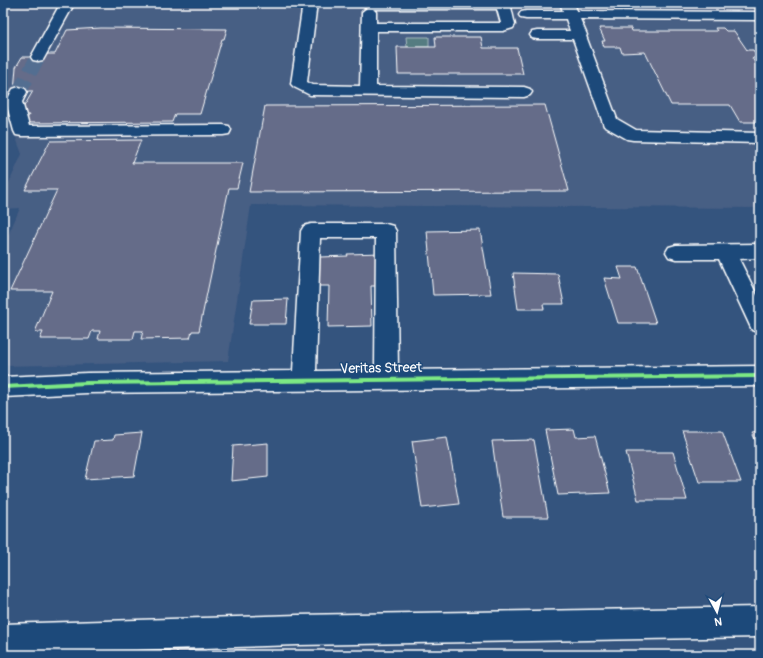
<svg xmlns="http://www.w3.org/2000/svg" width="763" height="658" font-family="Pangolin,sans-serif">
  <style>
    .built { fill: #475e84 }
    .green { fill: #547b81; stroke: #aabdc0 }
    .building { fill: #656c89; stroke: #fff }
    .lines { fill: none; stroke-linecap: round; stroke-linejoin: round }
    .minor-tunnel { stroke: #526e91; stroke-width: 15; stroke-dasharray: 15 8; stroke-linecap: butt }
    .minor-casing { stroke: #fff; stroke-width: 3 }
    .minor { fill: #1f4a7a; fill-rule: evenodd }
    .cycleway-casing { stroke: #1f4a7a; stroke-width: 3 }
    .cycleway { fill: #7ce984; fill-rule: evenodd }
    .labels { text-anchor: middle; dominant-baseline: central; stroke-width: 3; stroke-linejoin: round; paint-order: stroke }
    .street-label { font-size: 14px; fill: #fff; stroke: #1f4a7a }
  </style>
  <rect width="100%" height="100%" fill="#34547e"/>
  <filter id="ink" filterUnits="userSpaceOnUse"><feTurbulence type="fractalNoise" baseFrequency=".025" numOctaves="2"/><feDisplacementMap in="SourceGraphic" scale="8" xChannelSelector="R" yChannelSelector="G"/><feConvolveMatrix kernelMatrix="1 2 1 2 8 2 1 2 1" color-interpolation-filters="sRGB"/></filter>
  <g filter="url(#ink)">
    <path class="built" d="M3,3h757v205l-509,-3 -23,156 -225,5v-119l17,-39 -17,1v-13l19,-42 -19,-51z"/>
    <path class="green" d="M406,37h23v10h-22z"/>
    <path class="building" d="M101,28l126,1 -3,10h-2l-22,75h-25l-3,8 -147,1 4,-8h-10l14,-24h-19l2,-24 6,-10h23l2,-3h8l12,-24z
      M599,28h32l1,3h85l-2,-3h8l3,3h8l13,19h6l5,8h-6l5,8h3v56h-20l-10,-17h-59l-26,-53 -23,1 -2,-6h-16l-2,-6h3z
      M435,37h46l2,11h34l6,26h-125l-1,-27h39z
      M545,105l24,86 -320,1 16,-86z
      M141,140l-9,23h111l-6,25h-8l-30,143h-7l-2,7 -49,1 2,-8h-8l-2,8h-35l2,-8h-8l-3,8h-49l3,-7h-8l17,-41h-42l47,-101h-32l25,-49z
      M480,230l11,64 -58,1 -6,-64z
      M382,253l2,33h-13l1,40 -44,1 1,-41h-10l1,-29 28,-1 -1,-2z
      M618,267h19l19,56h-38l-14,-45 18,1z
      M513,273l45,1 6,30h-21l1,5h-26z
      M288,299l-2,25h-37l4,-24z
      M574,429l2,8 19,-1 15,57 -52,2 -13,-65z
      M682,431h40l19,51h-42z
      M760,432v17l-8,-16z
      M142,433l-8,43 -49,3 9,-38 19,-1 1,-5z
      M447,437l12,67 -37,4 -10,-67z
      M534,440l14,77h-45l-11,-76z
      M268,443v34l-37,4 2,-35z
      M626,452h47l14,48h-49z
      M245,650l-1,5h-35l1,-4z
      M177,651v4h-35v-3z
      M177,651h33l-1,4h-32z"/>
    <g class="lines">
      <path class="minor-tunnel" d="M19,92l19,-35"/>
      <defs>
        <path id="minor" d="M59,3h14v3l-30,54 -5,1 -5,-1 -2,-3 28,-51z
          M303,3h14l-10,79 6,3 47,1 2,-74 5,-4 -4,-3 2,-2h141l5,4 4,18 -2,3 -10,3h-127v55l148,1 6,2 2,3 -2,3 -6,2 -214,-2 -16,-8 -3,-3zM373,9h124l4,14h-125v-11z
          M560,3h14l3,8 183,1v8l-180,-1 7,16 -1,1 31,83 19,11 124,3v10l-127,-3 -6,-1 -23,-13 -31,-87h-36l-5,-1 -2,-3 2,-3 5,-1h33l-4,-12h-40l-5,-1 -2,-3 2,-3 5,-1h37z
          M19,87l6,2 2,3 -5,10 7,24 194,-1 6,1 2,4 -2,4 -6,1 -201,1 -6,-1 -2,-4 -8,-29 7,-13z
          M311,224h75l7,2 3,5 2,139 362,-4v20l-673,7 -84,4v-20l84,-4 206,-2 8,-140 3,-5zM320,238h56l-1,132 -59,1z
          M760,244v14l-21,1 21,42v32l-8,-3 -33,-71h-43l-7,-2 -3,-5 3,-5 7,-2z
          M760,607v30l-462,8 -295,9v-30l295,-9z"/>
      </defs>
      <use href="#minor" class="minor-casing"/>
      <use href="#minor" class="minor"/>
      <defs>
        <path id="cycleway" d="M760,374v4l-673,7 -84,4v-4l84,-4z"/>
      </defs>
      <use href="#cycleway" class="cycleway-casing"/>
      <use href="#cycleway" class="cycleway"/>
    </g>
  </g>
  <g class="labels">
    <g class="street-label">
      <text transform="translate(381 368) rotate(-1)">Veritas Street</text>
    </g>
  </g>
  <rect width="763" height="658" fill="none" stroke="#1f4a7a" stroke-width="16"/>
  <rect x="8" y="8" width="747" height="642" fill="none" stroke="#fff" stroke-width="1.5" filter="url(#ink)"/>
  <g transform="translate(717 612) rotate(173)" stroke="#1f4a7a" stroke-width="3" paint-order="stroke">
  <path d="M0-3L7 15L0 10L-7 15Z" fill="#ffffff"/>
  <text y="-6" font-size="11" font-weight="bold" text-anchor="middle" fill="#ffffff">N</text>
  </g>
</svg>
